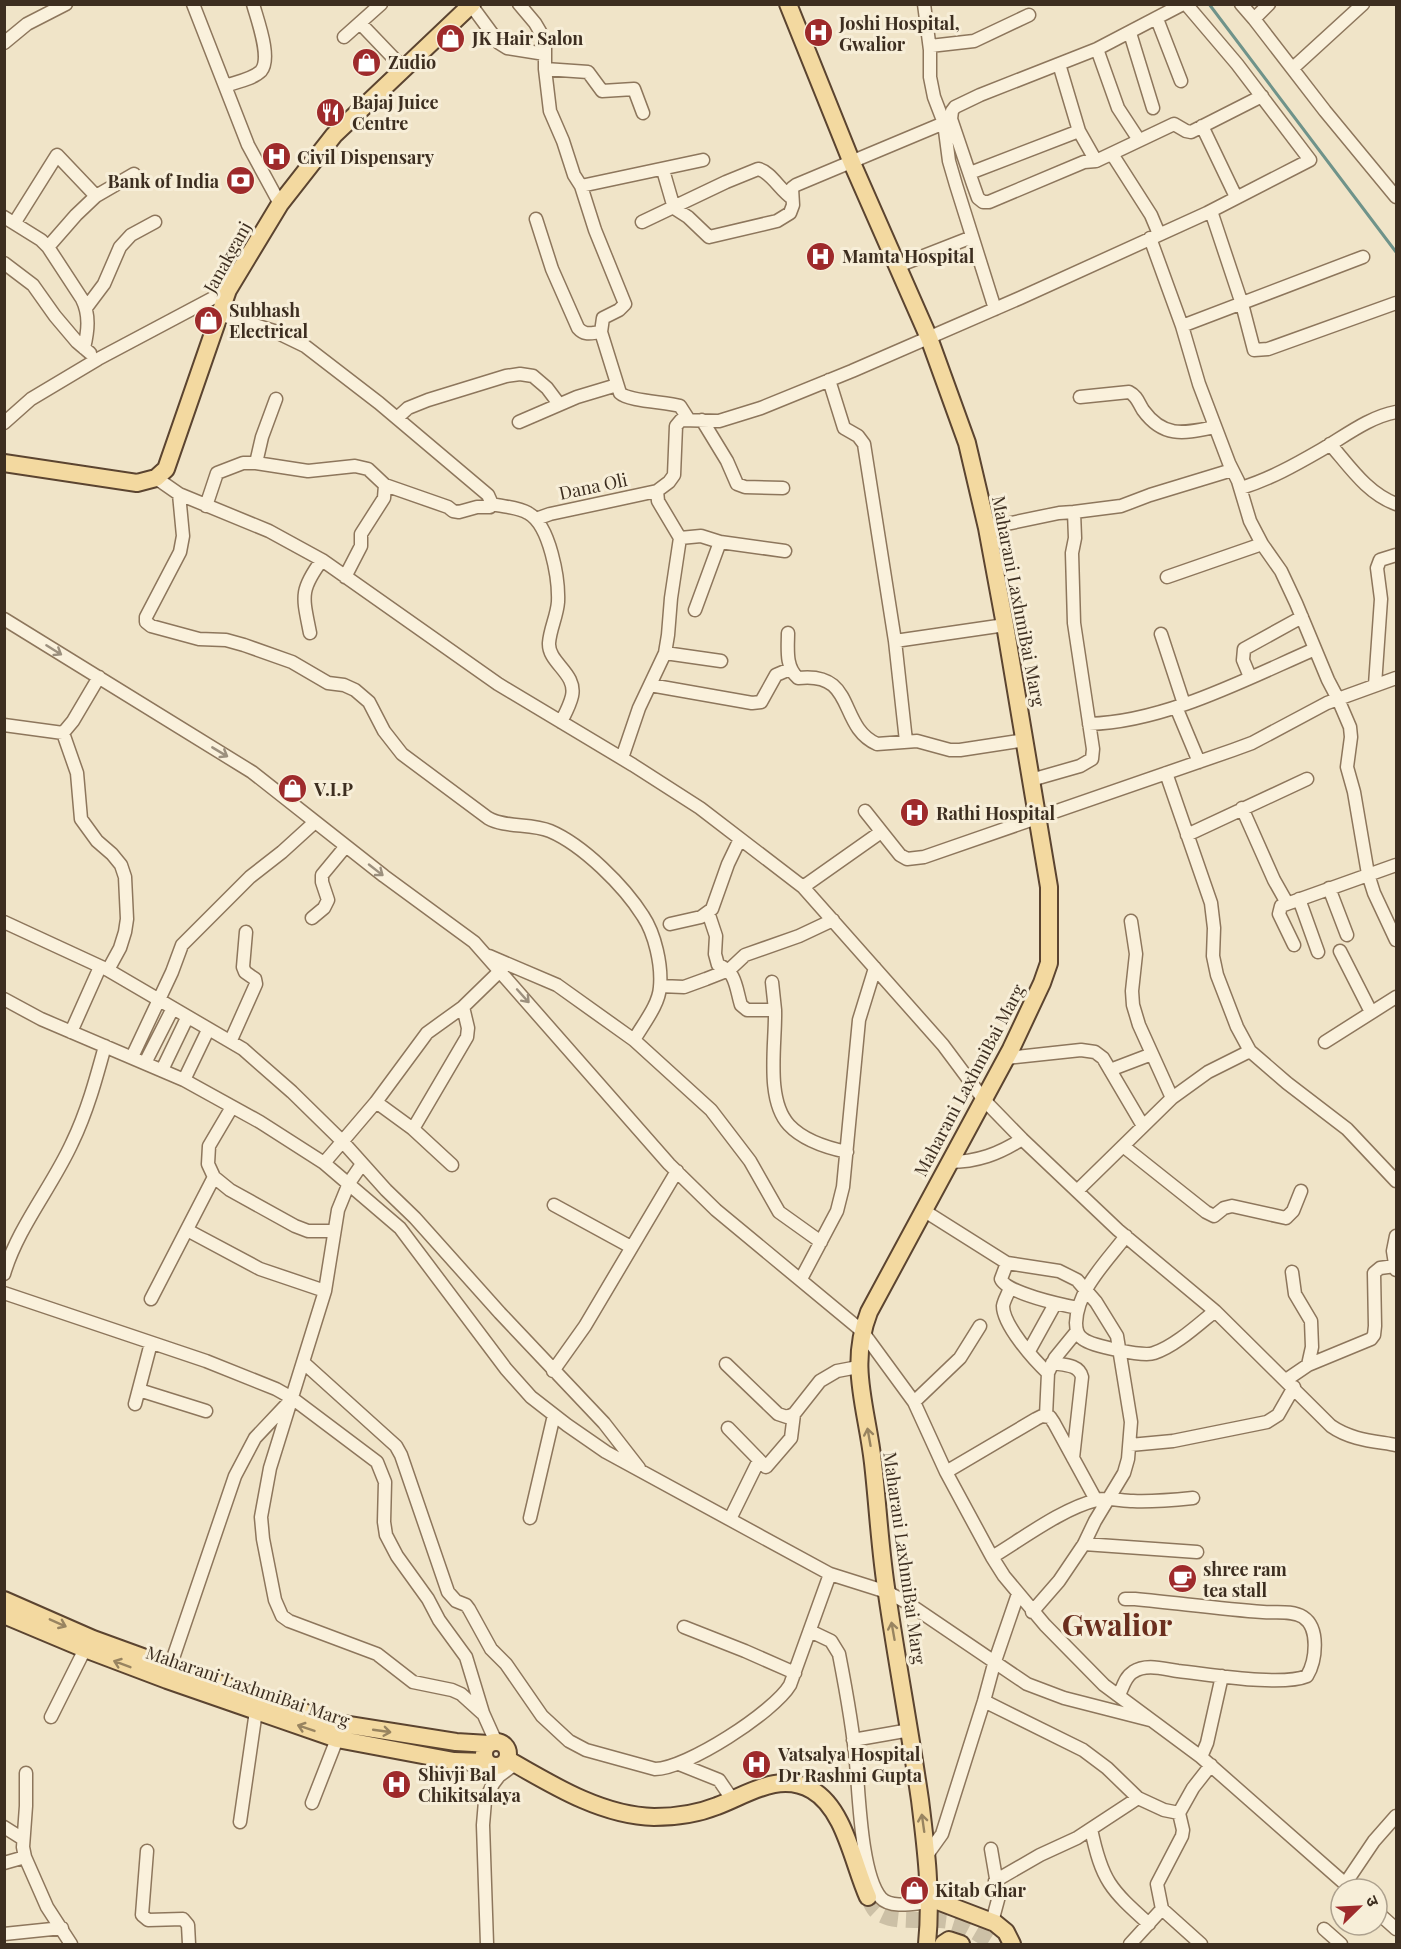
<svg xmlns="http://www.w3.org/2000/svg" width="1401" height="1949" font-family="'Playfair Display','Noto Sans Devanagari',serif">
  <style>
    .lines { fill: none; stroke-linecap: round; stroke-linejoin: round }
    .stream { stroke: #6f938a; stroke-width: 3 }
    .major-tunnel { stroke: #ccc0a6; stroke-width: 16; stroke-dasharray: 16 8; stroke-linecap: butt }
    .minor-casing { stroke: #8d765c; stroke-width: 15 }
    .major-casing { stroke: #5b4430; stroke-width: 20 }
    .minor { stroke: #faf1dc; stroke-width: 12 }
    .major { stroke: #f3d9a0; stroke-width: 16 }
    .oneway { stroke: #9c907e }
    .oneway2 { stroke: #988460 }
    .labels { text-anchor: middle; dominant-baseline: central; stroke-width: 6; stroke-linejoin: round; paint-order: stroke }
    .poi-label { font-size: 18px; font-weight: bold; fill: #3d2e20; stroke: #f7eed8; text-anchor: start }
    .street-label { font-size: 18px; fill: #3d2e20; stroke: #f7eed8 }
    .town-label { font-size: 30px; font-weight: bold; fill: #6b2e1e; stroke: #f7eed8 }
  </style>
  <rect width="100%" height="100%" fill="#f0e4c8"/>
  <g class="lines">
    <path class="stream" d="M1209,4l187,248"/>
    <path class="major-tunnel" d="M868,1897c2,4 4,9 7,13 15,16 54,7 74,11 17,4 32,15 46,23"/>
    <defs>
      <path id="minor" d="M193,4l55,141 32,59
        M519,4l16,19 10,17v29l5,42 13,30 11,34 7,11 14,44 30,74 -6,6 -16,8 -2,14
        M924,4l6,46v27l4,20 10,26 5,38 7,24 39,124
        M1241,4l13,15 71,92 71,86
        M471,5l28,38 8,5 38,6
        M1157,19l24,62
        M1254,19l15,-15
        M360,23l44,46
        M1130,33l23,75
        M344,37l37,-33
        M4,43l23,-19 39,-20
        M930,46l44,-5 55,-26
        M1097,49l21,59 21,32
        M1293,68l70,-64
        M545,69l43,3 14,19 32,-2 9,24
        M225,86c11,-4 28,-7 36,-15 11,-13 -4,-52 -8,-67
        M951,119l22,65 5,14 5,4h6l95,-40 12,-1 -17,-30 -20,-67
        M1202,126l34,71
        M1112,154l39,61 8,19
        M1096,161l78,-37 12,7 5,1 71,-36
        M663,170l11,38 14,9 21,20 68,-16 13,-8 3,-8 -1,-17 4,-3 148,-62 7,-4 1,-8 3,-4 25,-12 117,-46 86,-45
        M970,173l109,-42
        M581,186l122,-26
        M1211,211l31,93 12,46 14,-1 128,-46
        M4,217l37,23 7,7 34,52c8,16 6,32 2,49
        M536,219l16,50 26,59c7,8 13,5 23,4l19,61c8,8 46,9 60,13l9,14
        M15,222l42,-67 39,41
        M642,222l84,-40 32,-13c12,2 22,21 34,29
        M1150,238l32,88 17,58 30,79 9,18 12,40 12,23 19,27 15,32 32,77 10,19 12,28 1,10 -4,30 7,25 14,82 6,19 22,47
        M48,247l28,-32 20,-19 38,-22
        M4,263l29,22 22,31 22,26 13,11
        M898,266l74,-29
        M86,308l18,-24 16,-37 11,-12 24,-13
        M219,314l55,17 31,15 74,57 109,92 4,9c12,3 26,3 36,9 22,12 31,66 30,89 -1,14 -8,27 -9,41 -1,20 28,30 23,53 -2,9 -7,18 -11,26
        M1182,326l181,-69
        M829,380l15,48 14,8 6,8 31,197
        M1080,397l49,-5c8,4 9,10 14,18 21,29 42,23 72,17
        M397,418l11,-10 20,-8 78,-24 14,-2 13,2 14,12 12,16
        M702,420l25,41 10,23 8,3 38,1
        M519,422l58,-25 40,-12
        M4,423l27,-24 67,-40 130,-69
        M1330,444c20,23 37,49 66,60
        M256,463l6,-26 14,-38
        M156,478l23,16 90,37 53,29 176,124 135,81 67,43 103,79 140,158 41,55 38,39 96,91 97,81 116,115c20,14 43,15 65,19
        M385,485l63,22 5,4 6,1 18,-5h13l2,-3
        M1241,488c29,-9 54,-23 80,-38 24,-14 48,-33 75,-38
        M179,494l4,42 -3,16 -34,65v5l5,4 48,13 27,1 18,5 48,17 36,21 16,2 11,5 14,12 15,29 18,23 86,64c17,10 43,5 62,13 33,14 74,55 93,85 12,18 19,49 17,71 -1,18 -17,37 -26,53
        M206,506l11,-33 26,-10h13l52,8 47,-5 13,3 17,16 -1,13 -23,36v12l-16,31
        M536,519l14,-5 107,-23 12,-9 5,-7 2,-49 5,-6 38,1 42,-13 91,-37 168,-73 187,-85 103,-53 -73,-96 -51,-60
        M987,528l72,-15 15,-1
        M680,538l21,-2 19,6 65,9
        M1167,577l95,-33
        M695,610l25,-68
        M4,619l248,153 132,104 90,66 195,222 47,46 146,121 52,71 32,70 46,85 12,19 41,49 59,60 97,72 150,132
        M310,633c-7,-36 -11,-42 12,-73
        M788,633c0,15 -3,34 10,45 59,-7 39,48 79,66l40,-3 33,9h10l65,-10
        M1161,634l23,70
        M665,653l56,8
        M1250,677l-7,-17 1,-11 58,-32
        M650,685l102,18 9,-1 15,-27 14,-6
        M1375,685l6,-86 -4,-31 3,-8 16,-5
        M1176,707l23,55
        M1089,724c76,-2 157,-45 226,-75
        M4,725l59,8 10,-12 26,-44
        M63,733l14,40 4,46 16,22 15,13 9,11 4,12 2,42 -2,13 -5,16 -12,22
        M906,741l-11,-100 110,-16
        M622,758l17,-50 26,-55 3,-18 3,-37 9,-60 -22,-37 -1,-10
        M1166,773l45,130 3,25 -1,28 4,19 20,52 13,24 37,32 60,46 49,52
        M1031,780l49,-14 12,-7 1,-10 -19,-126 -2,-70 3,-15 -1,-26 47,-6 29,-11 82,-25
        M1242,808l32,72 13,23
        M865,811l35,44 7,4 17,-2 309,-107 19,-7 75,-40 69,-25
        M1187,835l120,-56
        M803,887l78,-55
        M1329,888l18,47
        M1299,899l19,53
        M708,912l8,24 -1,18 3,11c18,5 18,24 23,40l6,5h28
        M312,918l12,-10 4,-8 -6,-18v-7l24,-29
        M1131,921l5,33 -4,37 1,14 6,20 33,73
        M4,922l104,48 135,79 49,43 51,50 43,48 29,28 85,95 104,110 35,45
        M670,924l31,-7 11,-8 16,-45 12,-25
        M1294,945l-15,-31 2,-8 115,-41
        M1340,951l31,61
        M489,956l68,29 77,55 77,70 39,51 29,51 42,30
        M772,982c1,10 2,19 3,28 1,33 -10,89 14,115 14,15 39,23 58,27
        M660,986l24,1 22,-8 23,-9 16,-15 54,-19 34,-16
        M4,999l37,20 143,61 76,42 64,41 76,65 106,141 25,28 36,28 39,27 224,122 57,18 19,10 121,82 37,14 86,22
        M71,1032l29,-65
        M231,1040l25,-56 -1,-5 -10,-7 -2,-5 3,-35
        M1325,1042l71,-45
        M132,1057l40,-85 10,-27 68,-68 32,-25 33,-30
        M1007,1058l74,-8 14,2 8,6 40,68
        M145,1063l28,-55
        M162,1070l25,-52
        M1110,1070l42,-16
        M184,1080l24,-50
        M376,1102l37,27 39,36
        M232,1107l-23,39 -1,18 6,13 16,13 65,36 13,5h25
        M413,1129l54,-92 1,-9 -5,-21
        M1123,1146l83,66 8,4 10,-8 8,-2 54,12 7,-7 8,-20
        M949,1162c28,0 50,-8 73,-23
        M324,1163l52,-61 51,-69 36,-26 37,-36
        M362,1164l-13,19 -11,27 -13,81 -55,177 -9,49 2,22 12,61 7,16 7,5 88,33 36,28 39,8 9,4 21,19
        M1078,1190l94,-92 36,-26 42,-21
        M554,1205l77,42
        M923,1210l84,53 52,8 18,9 19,22 21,34 14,86 -3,37 -4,14 -29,48 -11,23 -25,37 -27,31
        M187,1230l73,39 65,22
        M1126,1236c-19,25 -49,54 -50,87 0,6 2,13 7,16 9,7 61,18 71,14 20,-6 45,-29 61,-42
        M1396,1236l-3,15 3,19
        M1007,1263l-6,16c5,14 62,26 77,29
        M1292,1272l3,22 16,27 1,26 -4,18
        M4,1274c14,-47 48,-87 68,-131 15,-31 24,-64 33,-97
        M801,1279l36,-68 6,-24 16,-167 16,-52
        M1010,1288c-2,6 -6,12 -7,18 0,19 31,54 45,67
        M4,1293l202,68 70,28 16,9 85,64 8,20 -1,40 2,13 11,21 31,43 11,21 27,37 17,56 13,29
        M151,1299l63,-122
        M1029,1351l26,-47
        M304,1363l92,83 5,9 47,137 8,9 10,4 3,4 22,40 15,15 36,52 27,25 17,9 69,19c31,0 119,-57 135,-84l40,-111
        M1052,1363c11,2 27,1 30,14l-9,81
        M726,1364l52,50 9,3 7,-3 26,-33 17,-10 21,-4
        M553,1371l32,-45 92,-155
        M1286,1380l22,-15 63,-26 3,-4 1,-9 -1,-53 6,-5 15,-2
        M139,1390l67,21
        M914,1402l46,-44 20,-32
        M135,1404l16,-61
        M1046,1416l2,-43 7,-15 22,-27
        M728,1428l38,39 25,-29 3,-24
        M1130,1445l43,-4 94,-19 11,-7 16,-28
        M946,1472l90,-53 6,-3 8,1 4,6 42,77
        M530,1518l24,-103
        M730,1519l29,-59
        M1084,1544l113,8
        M992,1557c30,-18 71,-49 105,-57 12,-3 24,1 36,1 20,1 40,-1 60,-3
        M684,1627l61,24 50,22
        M810,1631l21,10 8,13c7,36 14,73 17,109 3,31 5,112 25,135 10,11 35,5 48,4
        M170,1667l65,-191 20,-38 34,-36
        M1119,1695c4,-8 6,-18 14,-23 13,-9 31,-3 45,-1 30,3 103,16 129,5 9,-15 13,-48 -4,-59 -11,-7 -27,-4 -40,-5 -43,-3 -85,-9 -128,-13h-10
        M984,1701l99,49 24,18 31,30 26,12 15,3
        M51,1717l34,-68
        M853,1740l57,-10
        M1201,1757l6,-14 15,-67
        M679,1764l40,16 13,19
        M26,1773v33l-3,41 2,10 22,50 24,37
        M312,1803l25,-64
        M240,1822l16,-111
        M4,1827l19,12
        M1091,1829c11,52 19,60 58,95
        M991,1849l8,47 -7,26
        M147,1851l-5,64 6,5 35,-1 5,6 1,19
        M927,1855l15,-21 42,-133 10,-37 24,-70
        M4,1863l21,-6
        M995,1881l45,-26 37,-17 61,-40
        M1345,1884l29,-43 22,-25
        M1162,1909l39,35
        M1377,1912l19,17
        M1324,1929l17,15
        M4,1934l58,-6
        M487,1944l-4,-119 2,-24 8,-17 6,-8 16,-12
        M1130,1944l32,-35 -5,-25 25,-48 1,-6 -4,-17 14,-25 18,-23"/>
      <path id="major" d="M788,4l64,159 77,175 38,105 20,85 18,97 44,262v76l-7,20 -31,66 -142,263c-21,54 -2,96 4,151 5,44 7,88 14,131 10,69 23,137 33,206 6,48 12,96 7,144
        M4,463l133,20 19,-5 10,-9 62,-179 52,-86 54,-69 138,-131
        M4,1600l89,39 77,28 166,56 120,19 33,2
        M4,1615l81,34 82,31 170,59 117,22 33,1
        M484 1754a12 12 0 1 1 24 0a12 12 0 1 1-24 0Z
        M507,1759c45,26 95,57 147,58 22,0 43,-3 63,-11 30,-11 62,-35 95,-16 33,19 41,74 56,107
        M940,1902l55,21 11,9 6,12
        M943,1944l6,-4 12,4"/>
    </defs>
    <use href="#minor" class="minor-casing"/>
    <use href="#major" class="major-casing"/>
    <use href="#minor" class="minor"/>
    <use href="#major" class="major"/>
  </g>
  <defs><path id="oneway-shaft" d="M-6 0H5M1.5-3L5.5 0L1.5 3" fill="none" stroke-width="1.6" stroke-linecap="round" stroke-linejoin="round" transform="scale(1.5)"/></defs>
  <g class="oneway">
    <use href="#oneway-shaft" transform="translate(54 650) rotate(32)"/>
    <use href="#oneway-shaft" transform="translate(220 752) rotate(31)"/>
    <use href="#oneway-shaft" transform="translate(376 870) rotate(38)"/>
    <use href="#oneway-shaft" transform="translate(523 996) rotate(48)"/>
  </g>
  <g class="oneway2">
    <use href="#oneway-shaft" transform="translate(869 1437) rotate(-100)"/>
    <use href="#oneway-shaft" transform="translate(58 1623) rotate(24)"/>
    <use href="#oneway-shaft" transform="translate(893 1631) rotate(-100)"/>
    <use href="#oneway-shaft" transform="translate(122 1664) rotate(-159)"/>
    <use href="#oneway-shaft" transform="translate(306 1728) rotate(-161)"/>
    <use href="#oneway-shaft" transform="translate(382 1731) rotate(8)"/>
    <use href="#oneway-shaft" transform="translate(923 1823) rotate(-98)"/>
  </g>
  <defs>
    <symbol id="hospital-disc" viewBox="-11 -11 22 22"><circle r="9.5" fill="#9e2a2b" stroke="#f7eed8"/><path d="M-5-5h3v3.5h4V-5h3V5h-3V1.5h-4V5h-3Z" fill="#fff"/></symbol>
    <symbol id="shop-disc" viewBox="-11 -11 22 22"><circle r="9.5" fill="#9e2a2b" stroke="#f7eed8"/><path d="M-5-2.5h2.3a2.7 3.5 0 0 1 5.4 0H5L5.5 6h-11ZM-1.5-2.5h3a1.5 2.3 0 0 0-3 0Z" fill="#fff"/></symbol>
    <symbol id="restaurant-disc" viewBox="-11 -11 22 22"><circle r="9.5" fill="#9e2a2b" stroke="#f7eed8"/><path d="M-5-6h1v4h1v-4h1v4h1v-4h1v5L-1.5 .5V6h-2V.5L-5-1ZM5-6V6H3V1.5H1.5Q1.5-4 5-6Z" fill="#fff"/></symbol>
    <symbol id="bank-disc" viewBox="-11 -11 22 22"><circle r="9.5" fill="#9e2a2b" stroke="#f7eed8"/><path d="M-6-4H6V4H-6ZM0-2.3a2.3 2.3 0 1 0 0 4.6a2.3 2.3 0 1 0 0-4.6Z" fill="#fff"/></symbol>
    <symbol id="cafe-disc" viewBox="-11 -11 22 22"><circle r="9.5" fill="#9e2a2b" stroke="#f7eed8"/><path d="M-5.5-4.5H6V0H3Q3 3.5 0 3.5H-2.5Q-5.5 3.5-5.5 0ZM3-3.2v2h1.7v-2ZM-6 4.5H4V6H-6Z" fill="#fff"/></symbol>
  </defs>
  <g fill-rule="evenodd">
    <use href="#hospital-disc" x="802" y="16" width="33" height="33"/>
    <use href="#shop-disc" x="434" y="22" width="33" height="33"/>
    <use href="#shop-disc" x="350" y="46" width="33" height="33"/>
    <use href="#restaurant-disc" x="314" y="96" width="33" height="33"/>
    <use href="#hospital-disc" x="260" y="140" width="33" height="33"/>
    <use href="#bank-disc" x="224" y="164" width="33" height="33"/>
    <use href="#hospital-disc" x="804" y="240" width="33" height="33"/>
    <use href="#shop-disc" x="192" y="304" width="33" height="33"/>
    <use href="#shop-disc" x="276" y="772" width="33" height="33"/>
    <use href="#hospital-disc" x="898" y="796" width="33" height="33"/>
    <use href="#cafe-disc" x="1166" y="1562" width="33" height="33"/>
    <use href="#hospital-disc" x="740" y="1748" width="33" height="33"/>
    <use href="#hospital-disc" x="380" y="1768" width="33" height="33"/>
    <use href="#shop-disc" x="898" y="1874" width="33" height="33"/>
  </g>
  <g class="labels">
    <g class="poi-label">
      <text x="839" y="23">Joshi Hospital,<tspan x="839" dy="21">Gwalior</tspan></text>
      <text x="472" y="38">JK Hair Salon</text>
      <text x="388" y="62">Zudio</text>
      <text x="352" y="102">Bajaj Juice<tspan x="352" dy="21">Centre</tspan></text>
      <text x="297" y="157">Civil Dispensary</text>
      <text x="219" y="181" text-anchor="end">Bank of India</text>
      <text x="842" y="256">Mamta Hospital</text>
      <text x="229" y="310">Subhash<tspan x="229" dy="21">Electrical</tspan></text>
      <text x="314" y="789">V.I.P</text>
      <text x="936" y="813">Rathi Hospital</text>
      <text x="1203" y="1569">shree ram<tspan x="1203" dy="21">tea stall</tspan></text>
      <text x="778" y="1754">Vatsalya Hospital<tspan x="778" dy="21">Dr Rashmi Gupta</tspan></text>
      <text x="418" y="1774">Shivji Bal<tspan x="418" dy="21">Chikitsalaya</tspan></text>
      <text x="935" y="1890">Kitab Ghar</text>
    </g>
    <g class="street-label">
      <text transform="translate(227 257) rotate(-61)">Janakganj</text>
      <text transform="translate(593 486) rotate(-12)">Dana Oli</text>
      <text transform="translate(1019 601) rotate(79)">Maharani LaxhmiBai Marg</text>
      <text transform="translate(969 1080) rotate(-62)">Maharani LaxhmiBai Marg</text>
      <text transform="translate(905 1558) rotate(82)">Maharani LaxhmiBai Marg</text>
      <text transform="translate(248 1686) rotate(19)">Maharani LaxhmiBai Marg</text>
    </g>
    <g class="town-label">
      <text x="1117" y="1624">Gwalior</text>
    </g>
  </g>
  <rect width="1401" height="1949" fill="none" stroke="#3d2e20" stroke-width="12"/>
  <g transform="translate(1359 1907) rotate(66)"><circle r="28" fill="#f7eed8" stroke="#ada18e" stroke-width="1.5"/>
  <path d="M0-4.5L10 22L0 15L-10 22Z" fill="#9e2a2b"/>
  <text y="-9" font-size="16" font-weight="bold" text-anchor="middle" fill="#3d2e20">उ</text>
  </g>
</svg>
